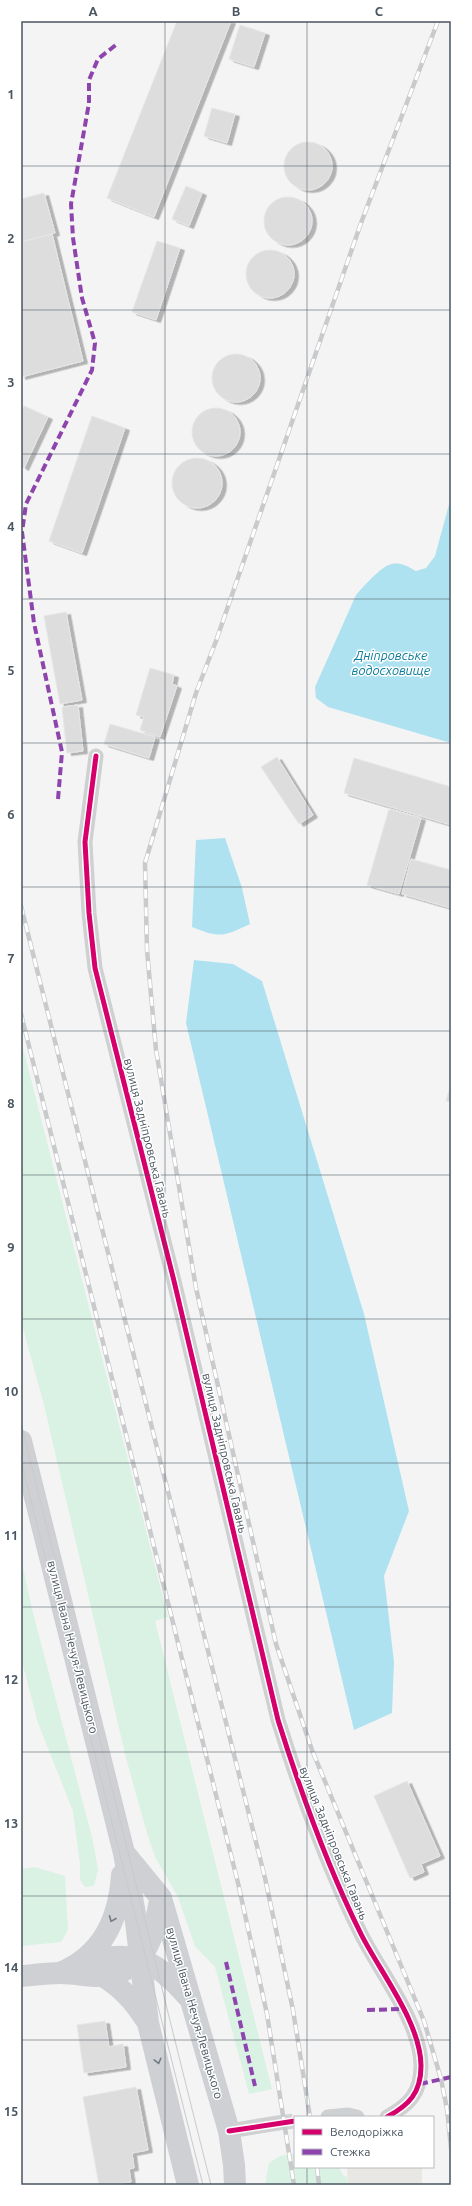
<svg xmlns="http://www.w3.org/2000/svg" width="472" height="2206" font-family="Ubuntu,sans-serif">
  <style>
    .commercial { fill: #e8e7e3 }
    .green { fill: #d9f2e3 }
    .water { fill: #aee2f0 }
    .building { fill: #ddddde; stroke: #e5e6e7; filter: url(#shadow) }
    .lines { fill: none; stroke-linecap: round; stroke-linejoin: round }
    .minor-tunnel { stroke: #d2d4d7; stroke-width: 15; stroke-dasharray: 15 8; stroke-linecap: butt }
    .minor { stroke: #ced0d2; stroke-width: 15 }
    .secondary { stroke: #ced0d4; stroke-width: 22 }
    .tram { stroke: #c9cacc; stroke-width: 1 }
    .rail-casing { stroke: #c9cacc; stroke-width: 4.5 }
    .rail { stroke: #fff; stroke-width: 3; stroke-dasharray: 9; stroke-linecap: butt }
    .quiet { stroke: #8e44ad; stroke-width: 4; stroke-dasharray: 8 4; stroke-linecap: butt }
    .cycleway-casing { stroke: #fff; stroke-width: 8 }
    .cycleway { stroke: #d6006c; stroke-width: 5 }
    .oneway { stroke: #727b84 }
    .grid { fill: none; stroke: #4a5661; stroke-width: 1; stroke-opacity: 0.55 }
    .labels { text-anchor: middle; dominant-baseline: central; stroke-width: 3; stroke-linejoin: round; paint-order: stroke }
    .street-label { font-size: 12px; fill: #4a5661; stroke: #fff }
    .water-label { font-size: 13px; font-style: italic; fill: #0c7c9b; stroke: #fff }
    .neatline { fill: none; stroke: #4a5661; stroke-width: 1.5 }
    .grid-label { font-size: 13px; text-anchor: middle; font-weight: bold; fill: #4a5661 }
  </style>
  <defs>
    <filter id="shadow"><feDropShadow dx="4.5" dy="2.5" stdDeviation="0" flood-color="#0004"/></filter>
  </defs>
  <rect width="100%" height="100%" fill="#f4f4f4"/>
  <path class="commercial" d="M347,2167h75v18h-74z"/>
  <path class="green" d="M21,1040l147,577 -13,4 117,468 -23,5 -34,-127 -20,-21 -17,-49 -23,-40 -8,-24 -21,-75 -82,-353 -23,-84z
    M21,1558l11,51 61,232 5,29 -4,16 -9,1 -5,-7v-16l-7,-53 -35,-88 -17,-65z
    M35,1867l30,9 3,54 -7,12 -40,4v-77z
    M295,2153v14h44l4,8 4,2 1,8h-83l4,-22 11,-7z"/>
  <path class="water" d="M451,497v246l-123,-36 -12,-9 -1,-11 41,-92c7,-8 26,-30 36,-31 10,-2 16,3 24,7l10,-3 9,-12z
    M225,838l17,50 8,36c-27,13 -31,14 -58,3l4,-87z
    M194,960l39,4 29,17 102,333 45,197 -25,65 10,86 -2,51 -38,17 -168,-707z"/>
  <path class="building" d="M177,21h54l-77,196 -47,-19z
    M240,25l25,8 -11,34 -25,-8z
    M212,108l23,6 -8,29 -23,-7z
    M284 166a24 24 0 1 1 48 0a24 24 0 1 1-48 0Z
    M186,186l16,7 -13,33 -17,-7z
    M44,193l11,40 -34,9v-43z
    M264 221a24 24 0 1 1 48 0a24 24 0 1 1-48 0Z
    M52,234l31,127 -62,16v-135z
    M157,241l23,7 -24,72 -24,-8z
    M246 274a24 24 0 1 1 48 0a24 24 0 1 1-48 0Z
    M212 378a24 24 0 1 1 48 0a24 24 0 1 1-48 0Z
    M24,406l24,11 -24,51 -3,-2v-55z
    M192 432a24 24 0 1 1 48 0a24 24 0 1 1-48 0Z
    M92,416l33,12 -43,125 -33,-12z
    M172 483a25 25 0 1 1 50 0a25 25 0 1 1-50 0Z
    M66,612l16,88 -22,4 -16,-88z
    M150,668l24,7 -2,9 5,2 -17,51 -20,-7 4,-13 -8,-2z
    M78,705l5,46 -16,2 -5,-46z
    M110,724l45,13 -6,21 -45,-14z
    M277,757l36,58 -14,9 -38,-57z
    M354,758l97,29v38l-107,-32z
    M389,809l32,9 -22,76 -32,-9z
    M411,859l40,11v38l-49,-14z
    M451,1084v18l-5,-1z
    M407,1781l33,75 -19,8 3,8 -14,6 -36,-82z
    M105,2021l4,26 14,-3 3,23 -42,6 -7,-48z
    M136,2087l12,63 -16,3 2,15 -5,1 2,13 -32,3 -16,-88z"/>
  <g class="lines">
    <path class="minor-tunnel" d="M278,2123l17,-2"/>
    <path class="minor" d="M96,756l-11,86 4,71 6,55 79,313 104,439c23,73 49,146 83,214 19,38 60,89 60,132 0,27 -12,39 -34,51
      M328,2117l20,-2 9,2
      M229,2131l49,-8"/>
    <path class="secondary" d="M21,1441l103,412 11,61 13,109 40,162
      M125,1854l36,44 68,233 5,34 1,20
      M83,1964c47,-17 74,-4 105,33
      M60,1973c43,-18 59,-54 62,-98
      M21,1976c13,-1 27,-3 40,-3 14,0 29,4 42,3 43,-4 51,-40 57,-76
      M103,1976c19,12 31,25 43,44"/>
    <path class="tram" d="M21,1423l190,762
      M21,1461l182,724"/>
    <defs>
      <path id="rail" d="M438,21l-77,202 -145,418 -20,52 -51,170 2,87 9,100 40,238 80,356 36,106 112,271 17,58 6,30 4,39
        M21,906l244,972 28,132 17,107
        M21,1014l217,869 29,131 27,171
        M317,2167l2,18"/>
    </defs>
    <use href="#rail" class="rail-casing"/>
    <use href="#rail" class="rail"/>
    <path class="quiet" d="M58,799l4,-47 -28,-129 -12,-91 4,-28 66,-134 3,-27 -13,-45 -9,-60 -2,-34 18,-101v-23l9,-21 19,-15
      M226,1962l29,124
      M367,2010l36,-1
      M420,2084l31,-7"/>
    <defs>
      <path id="cycleway" d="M96,756l-11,86 4,71 6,55 79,313 104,439c23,73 49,146 83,214 19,38 60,89 60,132 0,27 -12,39 -34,51
        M229,2131l66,-10"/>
    </defs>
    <use href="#cycleway" class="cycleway-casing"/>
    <use href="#cycleway" class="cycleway"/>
  </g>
  <defs><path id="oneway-chevron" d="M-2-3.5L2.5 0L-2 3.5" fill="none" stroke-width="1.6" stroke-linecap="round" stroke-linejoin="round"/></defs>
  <g class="oneway">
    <use href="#oneway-chevron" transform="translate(112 1919) rotate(112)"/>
    <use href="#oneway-chevron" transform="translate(158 2061) rotate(76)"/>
  </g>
  <path class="grid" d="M165,21v2164M307,21v2096M21,166h430M21,310h430M21,454h430M21,599h430M21,743h430M21,887h430M21,1031h430M21,1175h430M21,1319h430M21,1463h430M21,1607h430M21,1752h430M21,1896h430M21,2040h430M307,2167v18"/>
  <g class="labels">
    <g class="street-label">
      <text transform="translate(148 1138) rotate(76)">вулиця Задніпровська Гавань</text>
      <text transform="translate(225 1453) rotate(77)">вулиця Задніпровська Гавань</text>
      <text transform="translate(73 1647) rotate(76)">вулиця Івана Нечуя-Левицького</text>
      <text transform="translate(334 1843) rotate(68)">вулиця Задніпровська Гавань</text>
      <text transform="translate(195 2013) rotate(74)">вулиця Івана Нечуя-Левицького</text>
    </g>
    <g class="water-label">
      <text x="391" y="655">Дніпровське<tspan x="391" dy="15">водосховище</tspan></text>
    </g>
  </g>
  <rect width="472" height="2206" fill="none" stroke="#ffffff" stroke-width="44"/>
  <rect x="294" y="2116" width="140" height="52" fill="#ffffff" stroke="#b7bbc0"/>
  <rect x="302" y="2129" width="20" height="6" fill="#d6006c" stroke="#b7bbc0"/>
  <text x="330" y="2136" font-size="12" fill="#4a5661">Велодоріжка</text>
  <rect x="302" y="2149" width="20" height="6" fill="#8e44ad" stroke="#b7bbc0"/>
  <text x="330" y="2156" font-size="12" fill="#4a5661">Стежка</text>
  <rect x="22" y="22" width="428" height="2162" class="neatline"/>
  <g class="grid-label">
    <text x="93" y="16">A</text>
    <text x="236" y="16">B</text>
    <text x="379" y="16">C</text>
    <text x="11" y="99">1</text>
    <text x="11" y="243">2</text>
    <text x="11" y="387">3</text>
    <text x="11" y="531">4</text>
    <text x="11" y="675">5</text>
    <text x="11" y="819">6</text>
    <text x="11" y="963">7</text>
    <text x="11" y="1108">8</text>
    <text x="11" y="1252">9</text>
    <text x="11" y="1396">10</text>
    <text x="11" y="1540">11</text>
    <text x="11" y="1684">12</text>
    <text x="11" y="1828">13</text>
    <text x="11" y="1972">14</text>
    <text x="11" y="2116">15</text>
  </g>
</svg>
